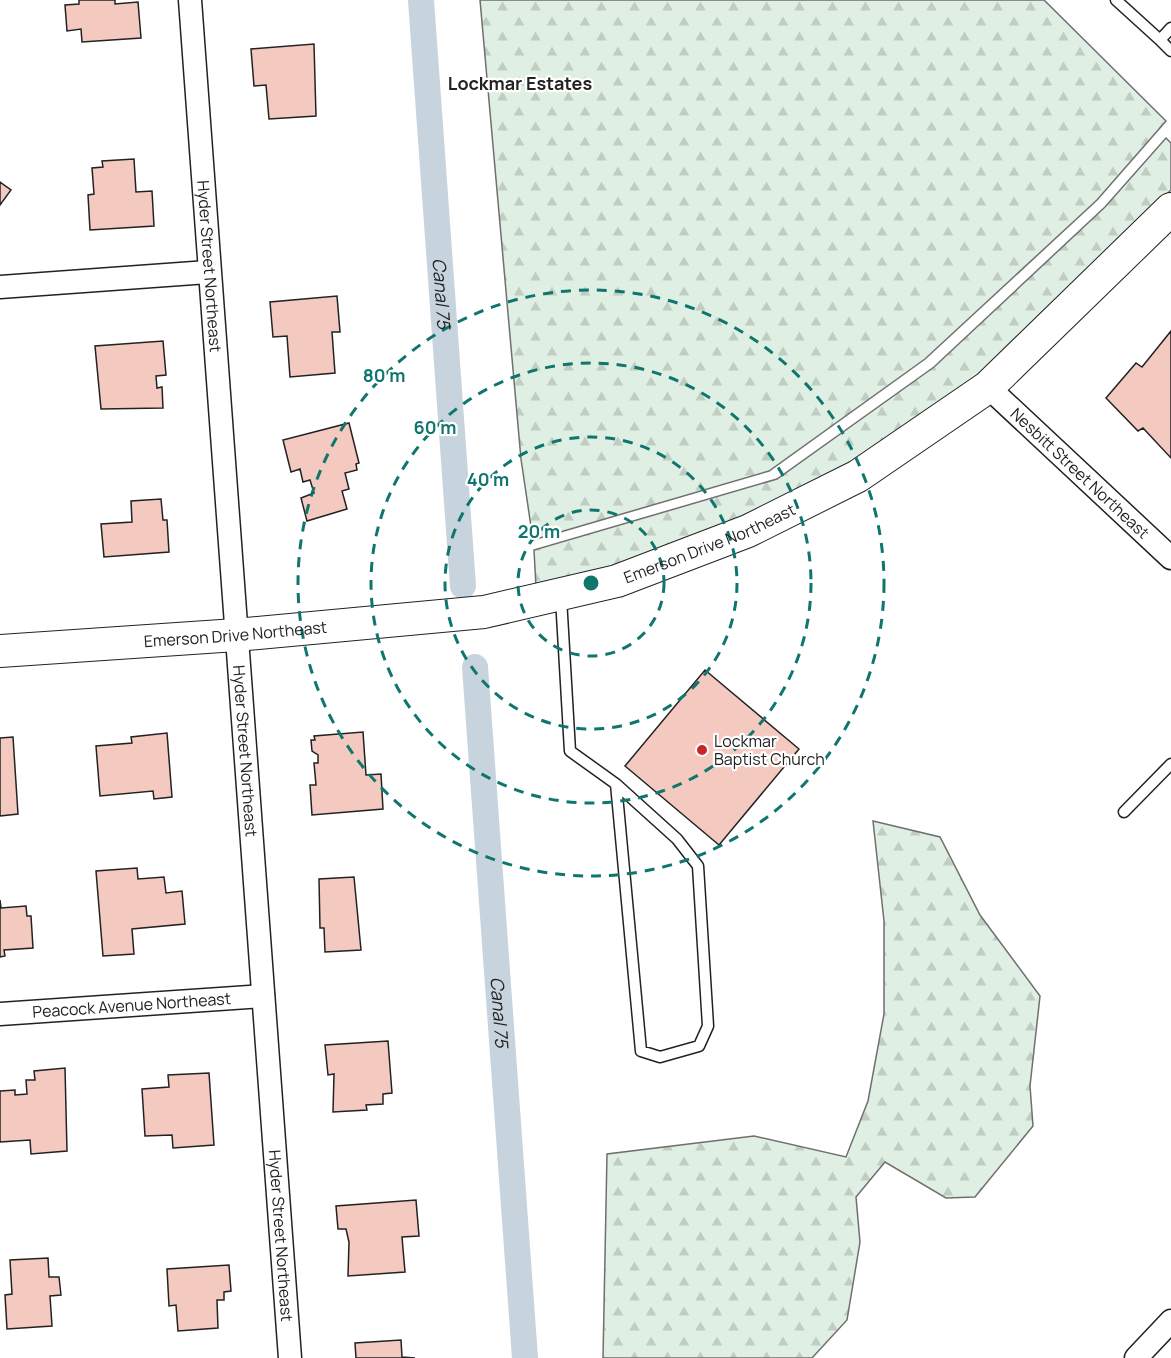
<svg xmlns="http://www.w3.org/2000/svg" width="1171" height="1358" font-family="Manrope,sans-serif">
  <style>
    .forest { fill: url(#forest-firs); stroke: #6f6f6f; stroke-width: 1.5 }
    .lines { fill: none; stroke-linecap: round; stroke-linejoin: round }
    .canal { stroke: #c7d3dd; stroke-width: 26 }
    .building { fill: #f3c9c0; stroke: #222; stroke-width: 1.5 }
    .lane-casing { stroke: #222; stroke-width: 13 }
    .street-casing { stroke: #222; stroke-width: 25 }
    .secondary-casing { stroke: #222; stroke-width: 34 }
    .lane { stroke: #fff; stroke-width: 10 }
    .street { stroke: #fff; stroke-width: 22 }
    .secondary { stroke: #fff; stroke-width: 32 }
    .ring { fill: none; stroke: #0f766e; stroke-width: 3; stroke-dasharray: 10 8 }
    .poi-dot { fill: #c62828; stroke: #fff; stroke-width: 2 }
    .labels { text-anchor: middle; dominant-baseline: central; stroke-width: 4.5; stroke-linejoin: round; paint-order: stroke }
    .street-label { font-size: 16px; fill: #222; stroke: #fff }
    .poi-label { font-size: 16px; fill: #222; stroke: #fff; text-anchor: start }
    .neighbourhood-label { font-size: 18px; font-weight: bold; fill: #222; stroke: #fff }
    .water-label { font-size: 18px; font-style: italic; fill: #222; stroke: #fff }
    .centre { fill: #0f766e; stroke: #fff; stroke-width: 3 }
    .ring-label { font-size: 18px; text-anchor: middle; font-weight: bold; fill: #0f766e; stroke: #fff; stroke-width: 4.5; stroke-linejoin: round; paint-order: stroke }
  </style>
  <defs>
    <pattern id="forest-firs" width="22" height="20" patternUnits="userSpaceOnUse" patternTransform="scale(1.5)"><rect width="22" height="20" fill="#e0efe3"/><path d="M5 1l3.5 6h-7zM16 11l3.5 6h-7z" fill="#c0cdc2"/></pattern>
  </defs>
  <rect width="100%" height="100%" fill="#fff"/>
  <path class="forest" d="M480,0h564l122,121 -69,79 -172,159 -156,112 -236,69 -12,-81z
    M1166,138l5,5v47l-192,187 -129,89 -108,54 -129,49 -77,18 -2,-37 243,-71 157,-112 171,-160z
    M873,821l67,16 40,78 60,81 -10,90 3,40 -58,71 -29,1 -61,-36 -29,35 4,45 -13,78 -35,38h-209l4,-204 147,-18 92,21 22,-56 16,-87v-93z"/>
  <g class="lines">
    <g class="canal">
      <path id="s1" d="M421,0l42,586"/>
      <path id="s2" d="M475,667l50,691"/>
    </g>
  </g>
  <path class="building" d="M79,0h36v4l23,-2 3,36 -59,4 -1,-13 -14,2 -2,-26 14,-1z
    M314,44l2,72 -47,3 -3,-34 -12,1 -3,-37z
    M134,159l2,33 16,-1 2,35 -64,4 -2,-35 6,-1 -2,-26 11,-1 -1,-6z
    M0,182l11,8 -11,15z
    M337,296l3,36h-8l3,41 -45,4 -3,-41 -14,1 -3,-35z
    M1171,331v127l-28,-30 -5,3 -32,-33 30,-35 6,4z
    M163,341l3,34 -10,1 1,12 5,-1 1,21 -62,1 -6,-63z
    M349,423l10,40 -3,1 1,6 -12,3 4,16 -7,2 5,18 -40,12 -6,-23 13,-5 -4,-13 -7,2 -3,-13 -9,3 -8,-32z
    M161,499l2,21h4l2,32 -65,5 -3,-33 31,-2 -1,-21z
    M705,670l94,79 -80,96 -94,-79z
    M363,732l3,43 15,-1 2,35 -71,6 -2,-30h6l-2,-22h4v-8l-6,-4 -1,-11h4l-1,-4z
    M167,733l5,64 -18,2 -1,-8 -53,5 -4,-50 36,-3 -1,-6z
    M13,737l5,77 -18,2v-78z
    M137,868l1,11 26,-2 2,16 16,-2 3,33 -53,5 2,25 -31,2 -7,-85z
    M354,877l7,73 -36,2 -1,-24h-4l-1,-49z
    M0,900l1,8 25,-2 1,10h4l2,32 -29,2 1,6 -5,1z
    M388,1041l4,52 -9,1v10l-17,1 1,5 -34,2 1,-38 -6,1 -3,-30z
    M65,1068l2,83 -36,3 -1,-14 -30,2v-51l15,-1v5l12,-1 -1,-14h9l-1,-9z
    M209,1073l5,72 -41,3 -1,-13 -27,1 -3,-47 27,-2 -1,-12z
    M416,1200l3,36 -17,1 3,35 -57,4 1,-34 -3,-13h-8l-2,-23z
    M48,1258l1,19h10l2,18 -11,1 2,30 -45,3 -2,-34 7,-1 -2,-34z
    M229,1265l2,26 -7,1v8h-7l1,28 -40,3 -2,-26 -7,1 -2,-37z
    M401,1340l1,17 13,1h-59l-1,-15z"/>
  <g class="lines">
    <defs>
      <path id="lane" d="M1116,0l44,40
        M1171,28l-11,12 11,11
        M561,598l9,153 46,33 61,55 21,27 10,160 -9,20 -39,11 -19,-6 -25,-267
        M1124,812l47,-48"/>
      <g id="street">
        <path id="s3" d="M190,0l100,1358"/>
        <path d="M0,287l208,-15"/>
        <path id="s4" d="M988,387l183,171"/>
        <path id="s5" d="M0,1014l263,-18"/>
        <path d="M1136,1358l35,-37"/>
      </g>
      <g id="secondary">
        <path id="s6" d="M0,651l236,-16 248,-23 133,-31 131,-50 110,-55 130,-89 183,-178"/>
      </g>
    </defs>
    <use href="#lane" class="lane-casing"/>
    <use href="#street" class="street-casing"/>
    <use href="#secondary" class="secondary-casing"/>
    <use href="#lane" class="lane"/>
    <use href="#street" class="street"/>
    <use href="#secondary" class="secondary"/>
  </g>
  <g class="ring">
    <circle cx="591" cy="583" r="73"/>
    <circle cx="591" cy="583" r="146"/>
    <circle cx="591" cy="583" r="220"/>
    <circle cx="591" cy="583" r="293"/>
  </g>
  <circle class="poi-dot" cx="702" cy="750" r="6"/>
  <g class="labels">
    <g class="street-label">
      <text stroke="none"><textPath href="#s3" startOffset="267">Hyder Street Northeast</textPath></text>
      <text stroke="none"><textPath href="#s4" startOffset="126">Nesbitt Street Northeast</textPath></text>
      <text stroke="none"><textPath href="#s6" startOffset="722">Emerson Drive Northeast</textPath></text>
      <text stroke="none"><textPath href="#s6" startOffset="236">Emerson Drive Northeast</textPath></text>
      <text stroke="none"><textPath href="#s3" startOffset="753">Hyder Street Northeast</textPath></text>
      <text stroke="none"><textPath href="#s5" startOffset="132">Peacock Avenue Northeast</textPath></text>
      <text stroke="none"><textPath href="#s3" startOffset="1239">Hyder Street Northeast</textPath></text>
    </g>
    <g class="poi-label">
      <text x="714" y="741">Lockmar<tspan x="714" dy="18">Baptist Church</tspan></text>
    </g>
    <g class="neighbourhood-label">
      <text x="520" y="83">Lockmar Estates</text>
    </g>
    <g class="water-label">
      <text stroke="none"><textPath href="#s1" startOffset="294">Canal 75</textPath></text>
      <text stroke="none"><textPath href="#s2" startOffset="346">Canal 75</textPath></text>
    </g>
  </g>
  <circle cx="591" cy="583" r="9" class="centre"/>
  <g class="ring-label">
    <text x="384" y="382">80 m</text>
    <text x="435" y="434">60 m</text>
    <text x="488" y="486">40 m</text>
    <text x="539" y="538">20 m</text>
  </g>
</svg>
